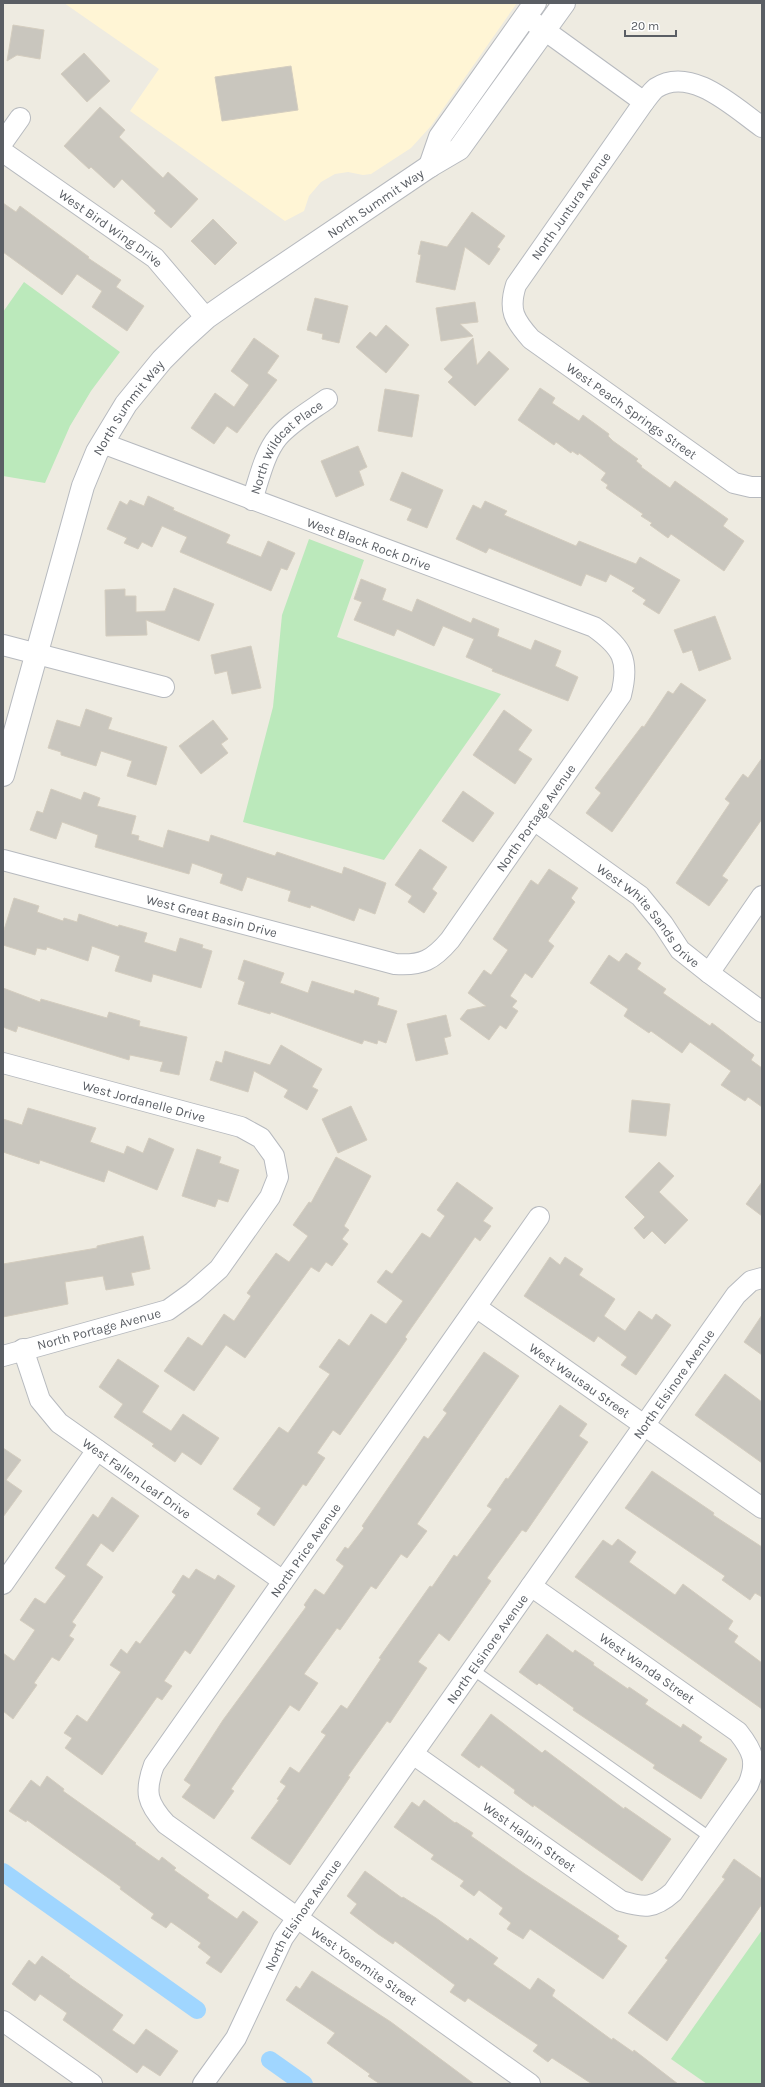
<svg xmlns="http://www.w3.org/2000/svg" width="765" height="2087" font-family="Karla,sans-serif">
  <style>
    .commercial { fill: #fff5d5 }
    .green { fill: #bbe9bb }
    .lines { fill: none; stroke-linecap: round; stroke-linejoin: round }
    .canal { stroke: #a0d6ff; stroke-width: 18 }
    .building { fill: #c9c6be; stroke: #d4cdbf }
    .service-casing { stroke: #b7babf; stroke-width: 12 }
    .minor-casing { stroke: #b7babf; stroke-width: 22 }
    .tertiary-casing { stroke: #b7babf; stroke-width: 24 }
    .service { stroke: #fff; stroke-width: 10 }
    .minor { stroke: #fff; stroke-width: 20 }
    .tertiary { stroke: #fff; stroke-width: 22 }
    .labels { text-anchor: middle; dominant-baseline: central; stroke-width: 3; stroke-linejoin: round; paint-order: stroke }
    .street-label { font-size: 13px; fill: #5a5e64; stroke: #fff }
  </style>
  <rect width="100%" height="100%" fill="#eeebe1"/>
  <path class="commercial" d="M64,3h453l-86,123 -20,22 -40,26 -8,1 -15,-3 -13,2 -14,8 -12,14 -5,15 -19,10 -155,-110 29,-42z"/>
  <path class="green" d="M24,282l96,70 -29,39 -21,35 -25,57 -42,-7v-164z
    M309,539l55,21 -27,77 164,57 -117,166 -141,-38 30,-115 9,-92z
    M762,1930v154h-55l-36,-25z"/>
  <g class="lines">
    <path class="canal" d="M3,1872l194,138
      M270,2060l34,24"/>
  </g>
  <path class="building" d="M13,25l31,5 -4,29 -23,-4 -10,6z
    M84,53l26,28 -23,21 -26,-28z
    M291,66l7,44 -76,11 -7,-44z
    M100,107l25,23 -6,7 44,41 5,-6 30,27 -27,29 -17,-15 2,-2 -34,-32 -8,9 -23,-21 -2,2 -25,-23z
    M3,203l13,9 4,-6 69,51 -1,1 33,22 -5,7 28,19 -17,25 -35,-24 10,-16 -25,-17 -15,21 -59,-43z
    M472,212l33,24 -8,11 3,2 -11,16 -24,-18 -10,43 -39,-8 5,-27 -3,-1 3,-13 26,6z
    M213,219l24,24 -22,22 -24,-24z
    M315,298l33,8 -9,37 -17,-4 1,-5 -16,-4z
    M475,302l3,20 -18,2 13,12 -32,5 -5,-33z
    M386,325l23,20 -23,28 -30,-26 14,-15 6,5z
    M254,338l25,18 -12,17 10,7 -40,53 -10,-7 -13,18 -23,-16 24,-35 19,14 15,-22 -18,-14z
    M473,338l4,27 12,-14 20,18 -34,37 -27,-24 5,-5 -9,-8z
    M540,388l15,10 -3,5 27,18 4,-6 26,19 -1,2 5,5 25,18 -2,2 6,5 -1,1 29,21 5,-7 53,38 -5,7 21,15 -20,30 -53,-37 -3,4 -18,-13 2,-2 -11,-7 2,-2 -37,-26 2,-3 -7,-5 5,-7 -27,-20 -1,2 -6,-4 -1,2 -15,-11 -2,3 -36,-25z
    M385,389l34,6 -7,42 -34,-6z
    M358,446l9,21 -8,4 5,14 -28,12 -15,-36z
    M402,472l41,18 -16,38 -20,-8 5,-11 -22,-9z
    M148,496l26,12 -1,2 57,25 -4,8 35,14 7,-16 27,12 -8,17 -6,-2 -10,23 -91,-39 7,-15 -25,-11 -10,21 -10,-5 -4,7 -14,-6 3,-5 -20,-9 13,-28 7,4 3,-5 14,6z
    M485,501l22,10 -3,4 72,31 3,-5 57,23 4,-7 40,23 -21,34 -16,-10 3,-4 -14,-9 3,-3 -25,-14 -4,8 -20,-8 -5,12 -92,-38 -3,5 -30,-14 17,-34 8,4z
    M361,579l25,10 -4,11 30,12 5,-13 54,24 2,-5 26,11 -2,7 34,14 4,-10 26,11 -6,15 23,11 -10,24 -76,-30 1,-2 -27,-12 8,-18 -31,-13 -9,20 -37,-17 -3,7 -40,-16 8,-18 -8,-3z
    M174,588l40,16 -15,37 -53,-21 1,15 -41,1 -1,-46 20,-1v7h11v16l29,-1z
    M715,616l16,43 -32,12 -7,-21 -9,3 -9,-23z
    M251,646l10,42 -29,6 -5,-23 -12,3 -4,-19z
    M681,683l25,17 -94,132 -26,-19 15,-20 -6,-5 47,-62 2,1 24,-36 5,3z
    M86,709l26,9 -4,11 59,18 -11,38 -29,-9 5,-15 -31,-10 -5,15 -35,-11v-3l-13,-4 9,-28 23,7z
    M504,710l28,20 -14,20 14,9 -17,25 -42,-29z
    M213,720l15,19 -7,5 7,9 -27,21 -22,-28z
    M762,758v61l-40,57 6,4 -19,26 -33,-23 54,-80 -5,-4 18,-25 5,4z
    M51,789l30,11 3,-8 16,6 -3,8 39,10 -5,18 8,2 -1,4 25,8 5,-18 41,12 2,-7 64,21 2,-4 65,22 2,-7 42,16 -11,31 -16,-6 -5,13 -43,-16 -1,3 -22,-7 3,-10 -44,-14 -5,14 -22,-8 3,-9 -31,-11 -3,11 -94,-27 3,-12 -36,-13 -6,17 -26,-9 7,-19 6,2z
    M463,791l31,22 -21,29 -31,-21z
    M420,849l27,18 -15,22 5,4 -13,20 -16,-11 4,-6 -17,-11z
    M549,869l29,19 -7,10 4,4 -27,39 6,5 -22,32 -7,-5 -15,23 7,5 -5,6 6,4 -12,18 -6,-4 -11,15 -29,-21 7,-9 19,-4 -18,-13 16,-23 7,5 17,-25 -15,-11 38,-59 7,5z
    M14,898l25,8 -2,6 26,9 1,-3 13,4 2,-8 39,13 1,-2 28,8 -3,9 32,10 4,-14 23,7 -1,3 10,3 -11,37 -48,-14 -2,8 -36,-11 5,-15 -28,-10 -4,15 -41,-14 -1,3 -9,-2 -2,7 -32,-10v-12z
    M626,953l15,10 -4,6 29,20 -3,4 47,33 2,-3 42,32 -3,5 11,8v39l-14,-10 -3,4 -24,-16 10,-14 -41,-29 -8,11 -31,-22 -2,2 -25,-17 4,-7 -38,-26 19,-28 10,7z
    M244,960l40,13 -4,10 28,10 4,-12 42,13 1,-4 24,8 -2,7 20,6 -11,32 -8,-3 -1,4 -13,-4 -2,4 -91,-32 -1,2 -32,-10 7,-22 -7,-3z
    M3,988l37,14 1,-3 66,19 2,-6 31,9 -1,5 48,11 -8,38 -19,-4 3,-9 -33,-7 -1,5 -111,-34 -2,6 -13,-5z
    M446,1015l5,21 -7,2 4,16 -32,7 -9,-37z
    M281,1045l41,24 -10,18 6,3 -11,20 -23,-13 4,-7 -34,-19 -6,21 -38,-12 6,-19 6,2 3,-12 45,14z
    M632,1100l38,4 -4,32 -37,-4z
    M351,1106l16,34 -29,13 -16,-34z
    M28,1108l68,20 -6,14 34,12 3,-8 16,7 6,-15 25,11 -17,41 -49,-20 -4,12 -64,-22 -1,4 -36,-12v-33l19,6z
    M197,1149l24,8 -2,6 20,7 -11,32 -10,-3 -3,8 -33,-11z
    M336,1157l35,19 -27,50 5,4 -7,9 6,5 -16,22 -6,-4 -7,10 -8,-5 -66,91 -19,-13 -32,46 -30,-20 24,-34 14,9 22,-32 10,7 17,-25 -4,-3 29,-40 13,9 19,-26 -15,-11 16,-23 2,1z
    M659,1162l15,14 -15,16 29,28 -23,24 -13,-13 -8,8 -10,-11 11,-11 -20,-20z
    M457,1182l36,26 -10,13 8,5 -11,15 -5,-4 -70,100 2,2 -11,16 -56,80 -7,-5 -16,23 8,5 -19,28 -3,-2 -29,42 -17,-12 4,-6 -28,-19 46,-62 9,6 42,-59 -11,-7 20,-28 10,7 22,-32 15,10 17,-23 -26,-19 9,-12 6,4 30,-41 8,5 15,-22 -8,-6z
    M762,1182v34l-16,-12z
    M143,1236l7,33 -19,4 3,12 -28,5 -3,-14 -38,6 3,22 -65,13v-53l94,-16v-2z
    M550,1257l10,8 5,-8 18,12 -4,6 36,24 -11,17 21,15 14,-20 13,9 4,-6 15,11 -35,50 -15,-10 6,-8 -29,-21 -4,6 -70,-46z
    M762,1315v40l-18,-13z
    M484,1352l35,24 -102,148 10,7 -20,27 -6,-4 -25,35 -5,-3 -31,44 -3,-2 -33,46 14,9 -19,28 -9,-6 -59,84 3,2 -20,28 -32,-22 9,-12 -7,-5 39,-60 83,-113 -2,-2 11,-16 9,6 20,-29 -8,-6 9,-13 3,2 16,-21 -2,-2 62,-90 4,3 19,-26 -4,-3z
    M118,1359l41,27 -17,26 29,19 12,-17 36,24 -18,27 -19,-13 -7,10 -23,-16 2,-2 -40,-27 9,-13 -24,-17z
    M725,1374l37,28v61l-67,-48z
    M560,1405l27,19 -8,12 9,6 -62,90 -4,-2 -35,48 4,3 -42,60 -10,-8 -21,29 9,6 -37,55 -3,-2 -39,55 2,1 -60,88 -39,-27 28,-38 -2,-1 9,-13 -6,-4 10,-15 9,6 27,-38 -5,-3 20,-27 6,4 34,-50 -2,-1 51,-72 2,1 22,-32 3,2 35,-48 -5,-3 19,-28 2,1z
    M3,1448l18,12 -15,20 16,11 -19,26z
    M652,1471l62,42 -1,2 49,32v50l-7,-4 -5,7 -28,-20 3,-4 -100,-68z
    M112,1497l27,19 -26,36 -12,-9 -15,22 17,12 -31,45 4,3 -7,11 5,3 -15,22 -7,-4 -18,26 3,2 -24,34 -10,-8v-58l11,8 21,-31 -15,-10 15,-22 10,6 21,-28 -11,-8 38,-54 5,4z
    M618,1539l18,13 -7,10 46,33 8,-11 50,37 -5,8 10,7 -4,6 28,21v46l-187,-132 28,-37 9,6z
    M196,1569l19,11 3,-5 17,11 -45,68 -5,-4 -21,31 8,5 -10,14 -5,-3 -55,78 -37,-27 7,-10 -8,-5 13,-18 10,7 34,-50 -11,-7 11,-16 6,5 9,-13 4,3 36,-49 -4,-3 11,-17 6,4z
    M547,1634l26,19 2,-3 19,13 -1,2 35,24 1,-2 19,13 -3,4 36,24 2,-4 19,13 -3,4 28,18 -26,40 -48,-31 2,-3 -82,-55 1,-2 -35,-25 -2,2 -18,-13z
    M491,1714l51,39 3,-3 79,59 1,-2 46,32 -29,42 -108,-76 -1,2 -19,-14 1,-3 -34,-25 -2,3 -18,-13z
    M47,1776l17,13 -1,2 73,52 -1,1 24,17 3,-4 14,11 -2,2 35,25 -2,3 30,21 6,-8 15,11 -37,51 -15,-10 5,-6 -13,-10 3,-4 -30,-21 -5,6 -15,-10 3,-4 -34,-25 1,-2 -94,-67 -1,2 -17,-11 22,-31 9,7z
    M424,1800l31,23 1,-1 17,11 -2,3 54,38 94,62 -2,3 10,7 -24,33 -73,-50 -7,10 -16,-10 4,-6 -12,-9 4,-6 -24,-18 -5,6 -14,-10 4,-5 -33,-22 3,-4 -40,-28 18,-25 7,5z
    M734,1859l28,20v25l-95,137 -39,-28 40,-53 -3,-2 60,-79 -3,-2z
    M365,1871l37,27 1,-1 33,21 32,23 2,-3 28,20 -5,6 37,26 8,-12 17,12 -3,6 60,44 1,-2 20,14 1,-2 44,34h-86l-40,-26 -4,4 -15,-11 5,-6 -70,-47 -3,4 -15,-10 5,-7 -60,-44 -2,3 -15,-10 -28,-21 7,-9 -10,-8z
    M42,1956l28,20 -1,1 54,38 -11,15 22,15 12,-16 32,22 -18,25 -17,-11 -6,8 -74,-53 4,-7 -27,-19 -5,7 -23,-17 17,-24 6,5z
    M312,1971l79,51 83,62h-94l-12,-8 2,-2 -43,-31 8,-10 -49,-33 10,-14 4,3z"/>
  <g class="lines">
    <defs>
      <path id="service" d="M472,1669l239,169"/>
      <g id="minor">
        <path d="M525,16l119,86c4,-5 8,-11 12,-14 35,-23 79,20 106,39"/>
        <path id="s1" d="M644,102l-128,183c-8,25 -2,35 15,54l203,144 17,4h11"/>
        <path d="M3,142l17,-24"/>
        <path id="s2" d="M3,152l152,106 51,60"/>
        <path id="s3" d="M252,500c7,-20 12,-46 26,-63 13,-15 32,-26 49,-38"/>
        <path d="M3,645l161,42"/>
        <path id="s4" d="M534,820l106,76 23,28 17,26 29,23 53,39"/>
        <path id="s5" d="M3,860l392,104c27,2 38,-4 55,-24l171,-245c9,-35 1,-48 -27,-68l-492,-184"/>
        <path d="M709,973l53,-77"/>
        <path id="s6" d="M3,1063l238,64 20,11 13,18 4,21 -8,20 -51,72 -26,23 -25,18 -165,46"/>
        <path id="s7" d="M476,1307l286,201"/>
        <path id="s8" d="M23,1349l17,51 19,23 224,158"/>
        <path d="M3,1584l94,-134"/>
        <path id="s9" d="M413,1754l208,147c23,7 33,8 52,-9l75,-107c10,-23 5,-34 -10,-53l-207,-146"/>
        <path d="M3,2021l89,63"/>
        <path id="s10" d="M203,2084l33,-46 47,-100 453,-643 15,-14 11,-3"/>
        <path id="s11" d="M530,2084l-364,-260c-19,-21 -22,-32 -12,-59l385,-548"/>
      </g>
      <g id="tertiary">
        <path d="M430,166l10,-29 95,-134"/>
        <path id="s12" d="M3,775l80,-289 14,-34 29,-48 36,-44 22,-22 22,-20 30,-21 194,-131 29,-17 105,-146"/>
      </g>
    </defs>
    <use href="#service" class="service-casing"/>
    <use href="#minor" class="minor-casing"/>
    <use href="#tertiary" class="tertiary-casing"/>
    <use href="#service" class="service"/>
    <use href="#minor" class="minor"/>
    <use href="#tertiary" class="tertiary"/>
  </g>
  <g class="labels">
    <g class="street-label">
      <text stroke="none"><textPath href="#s12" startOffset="715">North Summit Way</textPath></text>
      <text transform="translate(571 206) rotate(-55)">North Juntura Avenue</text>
      <text stroke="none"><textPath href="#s2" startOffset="132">West Bird Wing Drive</textPath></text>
      <text stroke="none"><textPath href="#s12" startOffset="391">North Summit Way</textPath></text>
      <text stroke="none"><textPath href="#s1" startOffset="407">West Peach Springs Street</textPath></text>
      <text stroke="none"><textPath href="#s3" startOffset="65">North Wildcat Place</textPath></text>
      <text transform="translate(369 544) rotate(20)">West Black Rock Drive</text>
      <text stroke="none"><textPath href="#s5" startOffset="618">North Portage Avenue</textPath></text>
      <text stroke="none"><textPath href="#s5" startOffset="216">West Great Basin Drive</textPath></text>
      <text stroke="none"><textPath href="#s4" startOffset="150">West White Sands Drive</textPath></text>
      <text stroke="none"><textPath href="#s6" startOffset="146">West Jordanelle Drive</textPath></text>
      <text transform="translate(99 1329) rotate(-15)">North Portage Avenue</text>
      <text stroke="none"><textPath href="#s7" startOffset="127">West Wausau Street</textPath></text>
      <text stroke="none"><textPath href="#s10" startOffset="845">North Elsinore Avenue</textPath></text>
      <text stroke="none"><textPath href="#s8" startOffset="179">West Fallen Leaf Drive</textPath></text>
      <text stroke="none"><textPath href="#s11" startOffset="775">North Price Avenue</textPath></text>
      <text stroke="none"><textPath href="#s10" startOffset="521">North Elsinore Avenue</textPath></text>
      <text transform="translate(647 1668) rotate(35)">West Wanda Street</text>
      <text stroke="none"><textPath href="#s9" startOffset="143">West Halpin Street</textPath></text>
      <text stroke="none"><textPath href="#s10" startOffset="197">North Elsinore Avenue</textPath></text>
      <text transform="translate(364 1966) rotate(35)">West Yosemite Street</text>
    </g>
  </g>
  <rect width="765" height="2087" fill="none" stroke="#5a5e64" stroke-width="8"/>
  <path d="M625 30v6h51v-6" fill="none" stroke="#5a5e64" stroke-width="2"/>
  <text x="631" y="30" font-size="12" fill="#5a5e64" stroke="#ffffff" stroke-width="3" paint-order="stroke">20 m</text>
</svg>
